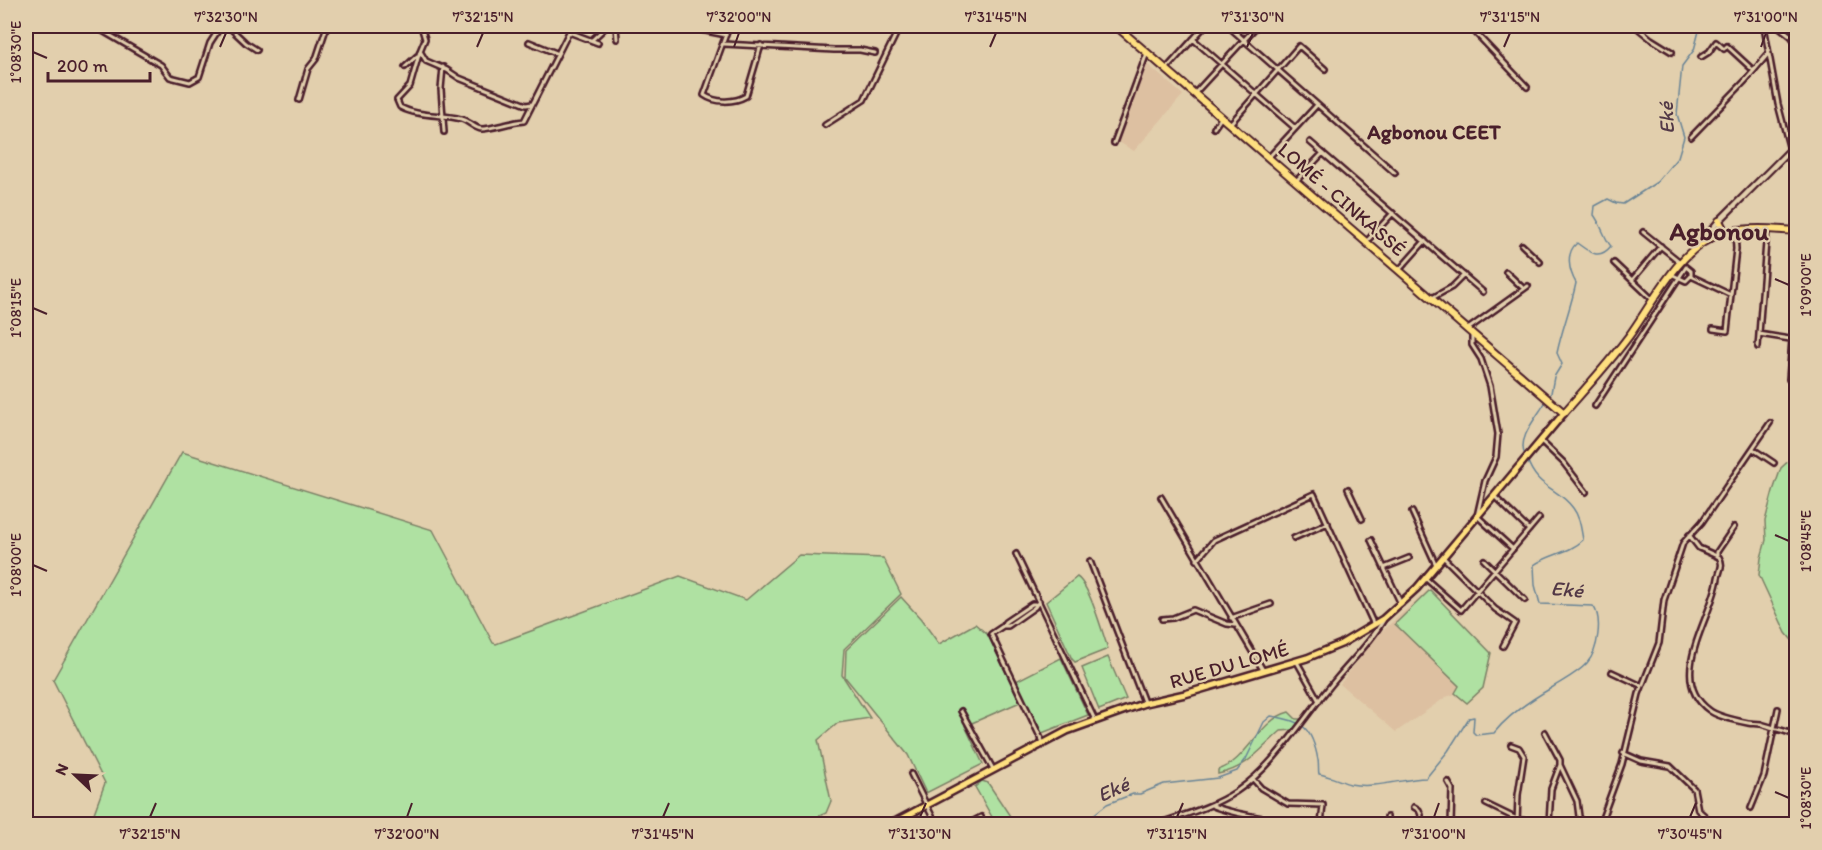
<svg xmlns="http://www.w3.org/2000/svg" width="1822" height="850" font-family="Itim,sans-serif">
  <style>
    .built { fill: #ddc0a1 }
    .green { fill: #afe1a2; stroke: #7c8066; stroke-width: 1.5 }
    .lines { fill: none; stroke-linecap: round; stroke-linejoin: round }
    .stream { stroke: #698496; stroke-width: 1.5 }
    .street-casing { stroke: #4a1f2b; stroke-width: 8 }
    .secondary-casing { stroke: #4a1f2b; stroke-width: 9 }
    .primary-casing { stroke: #4a1f2b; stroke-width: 10 }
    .highway-casing { stroke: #4a1f2b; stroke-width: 10 }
    .street { stroke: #e2cfad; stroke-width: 3 }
    .secondary { stroke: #e2cfad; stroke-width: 4.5 }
    .primary { stroke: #fedf80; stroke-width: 5 }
    .highway { stroke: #fedf80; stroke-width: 6 }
    .ticks { fill: none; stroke: #4a1f2b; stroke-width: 2 }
    .labels { text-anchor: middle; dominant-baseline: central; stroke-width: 4.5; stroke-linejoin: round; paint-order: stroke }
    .street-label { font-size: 20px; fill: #4a1f2b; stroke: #e2cfad }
    .water-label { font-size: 21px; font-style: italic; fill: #523846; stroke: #e2cfad }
    .neighbourhood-label { font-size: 21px; font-weight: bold; fill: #4a1f2b; stroke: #e2cfad }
    .district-label { font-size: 26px; font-weight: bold; fill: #4a1f2b; stroke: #e2cfad }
    .neatline { fill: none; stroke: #4a1f2b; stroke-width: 2 }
    .ticks-label { font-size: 15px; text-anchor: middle; fill: #4a1f2b }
  </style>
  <rect width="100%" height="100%" fill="#e2cfad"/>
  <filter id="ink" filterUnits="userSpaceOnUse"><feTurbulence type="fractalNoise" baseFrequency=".0167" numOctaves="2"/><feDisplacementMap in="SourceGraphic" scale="12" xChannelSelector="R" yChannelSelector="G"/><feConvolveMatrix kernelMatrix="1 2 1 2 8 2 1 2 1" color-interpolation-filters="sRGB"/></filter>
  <g filter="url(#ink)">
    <path class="built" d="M1147,64l36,31 -49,56 -17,-10z
      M1430,588l61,65 -8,35 -16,15 -12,-9 -9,3 -50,35 -56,-48 39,-50z"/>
    <path class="green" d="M182,452l251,78 60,113 3,1 184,-68 66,24 53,-45 84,3 18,36 -57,55 -2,26 28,43 -32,5 -20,17 13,61 -5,12 -24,11h-712l15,-41 -52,-103z
      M1796,454v191l-10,-12 -27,-58 2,-17 5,-18 -1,-19 8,-30 8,-23z
      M1077,577c12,7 26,57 31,72l-33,13 -3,-3 -26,-57z
      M1430,590l61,63 -8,35 -16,15 -12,-10 4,-7 -64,-62z
      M901,597l20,22 18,25 36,-20 13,11 32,67 -55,24 18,38 -57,29 -18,-38 -63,-78 1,-27z
      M1108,657l18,42 -27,11 -17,-42z
      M1061,658l27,57 -46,18 -26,-52z
      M1289,712l7,7h5l-8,11 -12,1c-21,18 -33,37 -63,43v-4c30,-9 40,-50 71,-58z
      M982,781l6,2 22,33 3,8h-17l-21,-37z"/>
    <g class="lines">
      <path class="stream" d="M1549,397l2,-4 3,-16 8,-13 -5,-11c5,-24 14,-46 19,-70 -7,-12 -11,-30 1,-40 12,9 22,18 34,3 -5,-4 -10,-22 -17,-31l1,-9 13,-7 8,4 7,1 34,-22 21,-25 6,-20 -7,-23 5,-48 12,-16 5,-19 3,-5
        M1525,455c-9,-17 14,-40 21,-54
        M1018,824l4,-3 12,-3 7,5 15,1
        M1082,824l25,-20 26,-10h7l24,-10 54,-6 19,-7 9,-12 18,-37 7,-6c32,5 41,11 47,44 1,5 0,10 1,14 11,2 21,7 31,10 25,5 51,-5 76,-6l22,-27 21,-33 5,-1 -1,15 3,3 18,-2c15,-19 38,-34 59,-46 11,-7 25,-14 34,-24 11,-12 16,-45 6,-57l-53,-2 -5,-19 -1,-20c15,-11 36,-12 49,-25 -2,-11 -3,-23 -10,-32 -15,-21 -36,-19 -46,-49"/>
      <defs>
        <path id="street" d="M94,26l67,39 9,12 20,5 9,-5 11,-34 11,-17
          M228,26l18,17 11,7
          M616,26l1,13
          M681,26l45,9
          M729,26l-25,69c11,8 30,8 42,1l15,-51
          M1228,26l167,147
          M1469,26l58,61
          M1635,26l16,13 21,13
          M1764,26l14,78 12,46
          M1778,26l13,10 5,7
          M114,32l5,-6
          M569,32l29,11
          M1193,39l102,89
          M592,40l15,-14
          M529,42l27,11
          M724,44l110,6h26l15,3
          M420,51l-10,35 -13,14 3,7c18,10 42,7 61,12 8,2 14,10 21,10 9,0 29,-7 42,-8l48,-95
          M420,51l6,10 21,9 12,8 67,27 6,-1
          M420,51l5,-12 -4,-13
          M1701,57l8,-5 7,-10 8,7 3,-3 26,24
          M405,67l12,-11
          M443,67l-2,22 3,43
          M1167,68l38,-42
          M1195,93l62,-67
          M299,100l9,-31 8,-10 11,-33
          M1230,124l69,-78 26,23
          M825,125l39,-25 36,-74
          M1214,128l7,-10
          M1691,137l54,-56 23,-27
          M1310,142l173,150
          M1114,143l33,-90
          M1269,157l47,-51
          M1296,181l27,-28
          M1643,232l37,30
          M1366,242l27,-29
          M1522,245l18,17
          M1614,263l38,36
          M1686,267l5,4v5l40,19
          M1400,269l25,-28
          M1506,272l18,17
          M1673,275l13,6 5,-5
          M1633,279l28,-33
          M1432,298l20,-11 12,-12
          M1793,316l3,-39
          M1468,329l60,-43
          M1713,329l14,2 9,-82 -1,-18
          M1759,334l37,6
          M1472,335v10l9,14 9,27 8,48 -2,23 -11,24 -8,35 36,33
          M1758,347l9,-118
          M1789,379l3,-40
          M1595,406l91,-139
          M1541,441l22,21 23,30
          M1753,449l21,14
          M1348,489l14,30
          M1494,496l35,34
          M1161,497l102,173
          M1412,512l24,53
          M1689,535l10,13 20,9c5,8 1,12 -1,21 -5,38 -53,100 -9,132 7,6 29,11 39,13 4,1 9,0 13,1 12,4 24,7 35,11
          M1294,538l34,-15
          M1371,540l30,64
          M1016,554l79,166
          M1717,555v-3l17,-25
          M1443,557l52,52 20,14 -12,23
          M1197,560l17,-20 100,-46 60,131
          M1484,560l41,40
          M1090,561l54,141
          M1384,568l25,-10
          M1425,578l36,32 78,-92
          M1039,601l-4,6 -27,19h-5l-12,8 52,109
          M1231,618l40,-14
          M1162,619l11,-1 20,-8 34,14 8,1
          M1003,626l2,-4 27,-18h3
          M1297,662l22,39
          M1612,672l30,14
          M961,711l32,58
          M1545,732l15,28v5l17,36 3,23
          M1511,745l8,3 5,8 -6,39 -1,29
          M1623,753l18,8 29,5 24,23 4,21 16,14
          M911,774l25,50
          M1253,779l8,9 27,16 35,1 -2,19
          M1448,782l4,7 -1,35
          M1486,804l33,16 30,3
          M1213,806c25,10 52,11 78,18
          M1414,807l5,3 2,5 -1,9
          M1751,808l13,-32 14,-67
          M1387,817v7
          M1549,823l2,-34 9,-24
          M968,824l13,-7
          M1157,824c27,-9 56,-17 80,-33 39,-26 69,-77 100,-113 16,-19 33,-35 46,-57
          M1600,824l22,-60 17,-70 20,-51 5,-43 19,-57 19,-21 68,-99"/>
        <path id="secondary" d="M1702,241l17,-20 77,-77"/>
        <path id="primary" d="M891,824l176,-93 78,-28 40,-9 122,-36 34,-14 42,-25 34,-31 147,-175"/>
        <path id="highway" d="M1116,26l448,387c22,-25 45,-50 65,-77 25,-34 51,-91 94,-103 24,-6 49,-4 73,-2
          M1719,221l6,11"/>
      </defs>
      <use href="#street" class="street-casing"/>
      <use href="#secondary" class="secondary-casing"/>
      <use href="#primary" class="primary-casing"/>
      <use href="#highway" class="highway-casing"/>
      <use href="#street" class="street"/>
      <use href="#secondary" class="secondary"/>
      <use href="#primary" class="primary"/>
      <use href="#highway" class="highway"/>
    </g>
  </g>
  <path class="ticks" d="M220,47l6,-14M477,47l6,-14M734,47l5,-14M990,47l6,-14M1247,47l6,-14M1504,47l6,-14M1761,47l5,-14M33,52l14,6M1775,279l14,6M33,308l14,6M1775,535l14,6M33,565l14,6M1775,792l14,6M150,817l6,-14M407,817l5,-14M663,817l6,-14M920,817l6,-14M1177,817l6,-14M1434,817l5,-14M1690,817l6,-14"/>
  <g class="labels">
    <g class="street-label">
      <text transform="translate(1342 199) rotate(41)">LOMÉ - CINKASSÉ</text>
      <text transform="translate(1229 665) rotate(-16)">RUE DU LOMÉ</text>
    </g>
    <g class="water-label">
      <text transform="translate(1666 118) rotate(-93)">Eké</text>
      <text transform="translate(1567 589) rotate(5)">Eké</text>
      <text transform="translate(1113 789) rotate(-24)">Eké</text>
    </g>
    <g class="neighbourhood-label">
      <text x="1434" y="131">Agbonou CEET</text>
    </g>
    <g class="district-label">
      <text x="1719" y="231">Agbonou</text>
    </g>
  </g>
  <rect width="1822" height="850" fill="none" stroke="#e2cfad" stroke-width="66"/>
  <g transform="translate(75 775) rotate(293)" stroke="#e2cfad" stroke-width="4.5" paint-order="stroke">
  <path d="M0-4.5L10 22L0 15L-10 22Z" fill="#4a1f2b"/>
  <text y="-9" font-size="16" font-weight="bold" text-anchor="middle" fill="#4a1f2b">N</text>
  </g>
  <path d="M48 72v9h102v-9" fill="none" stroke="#4a1f2b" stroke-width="3"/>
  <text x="57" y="72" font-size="18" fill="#4a1f2b" stroke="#e2cfad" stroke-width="4.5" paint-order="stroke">200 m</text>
  <rect x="33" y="33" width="1756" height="784" class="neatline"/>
  <g class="ticks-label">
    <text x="226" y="22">7°32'30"N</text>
    <text x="483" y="22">7°32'15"N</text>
    <text x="739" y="22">7°32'00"N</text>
    <text x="996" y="22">7°31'45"N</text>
    <text x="1253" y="22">7°31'30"N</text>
    <text x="1510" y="22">7°31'15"N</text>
    <text x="1766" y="22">7°31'00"N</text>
    <text transform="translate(16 52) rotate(-90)" y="5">1°08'30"E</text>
    <text transform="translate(1806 285) rotate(-90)" y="5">1°09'00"E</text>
    <text transform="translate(16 308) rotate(-90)" y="5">1°08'15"E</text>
    <text transform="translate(1806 541) rotate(-90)" y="5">1°08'45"E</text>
    <text transform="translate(16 565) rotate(-90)" y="5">1°08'00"E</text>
    <text transform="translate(1806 798) rotate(-90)" y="5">1°08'30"E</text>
    <text x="150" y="839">7°32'15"N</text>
    <text x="407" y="839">7°32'00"N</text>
    <text x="663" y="839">7°31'45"N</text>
    <text x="920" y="839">7°31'30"N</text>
    <text x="1177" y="839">7°31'15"N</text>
    <text x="1434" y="839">7°31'00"N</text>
    <text x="1690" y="839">7°30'45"N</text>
  </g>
</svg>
